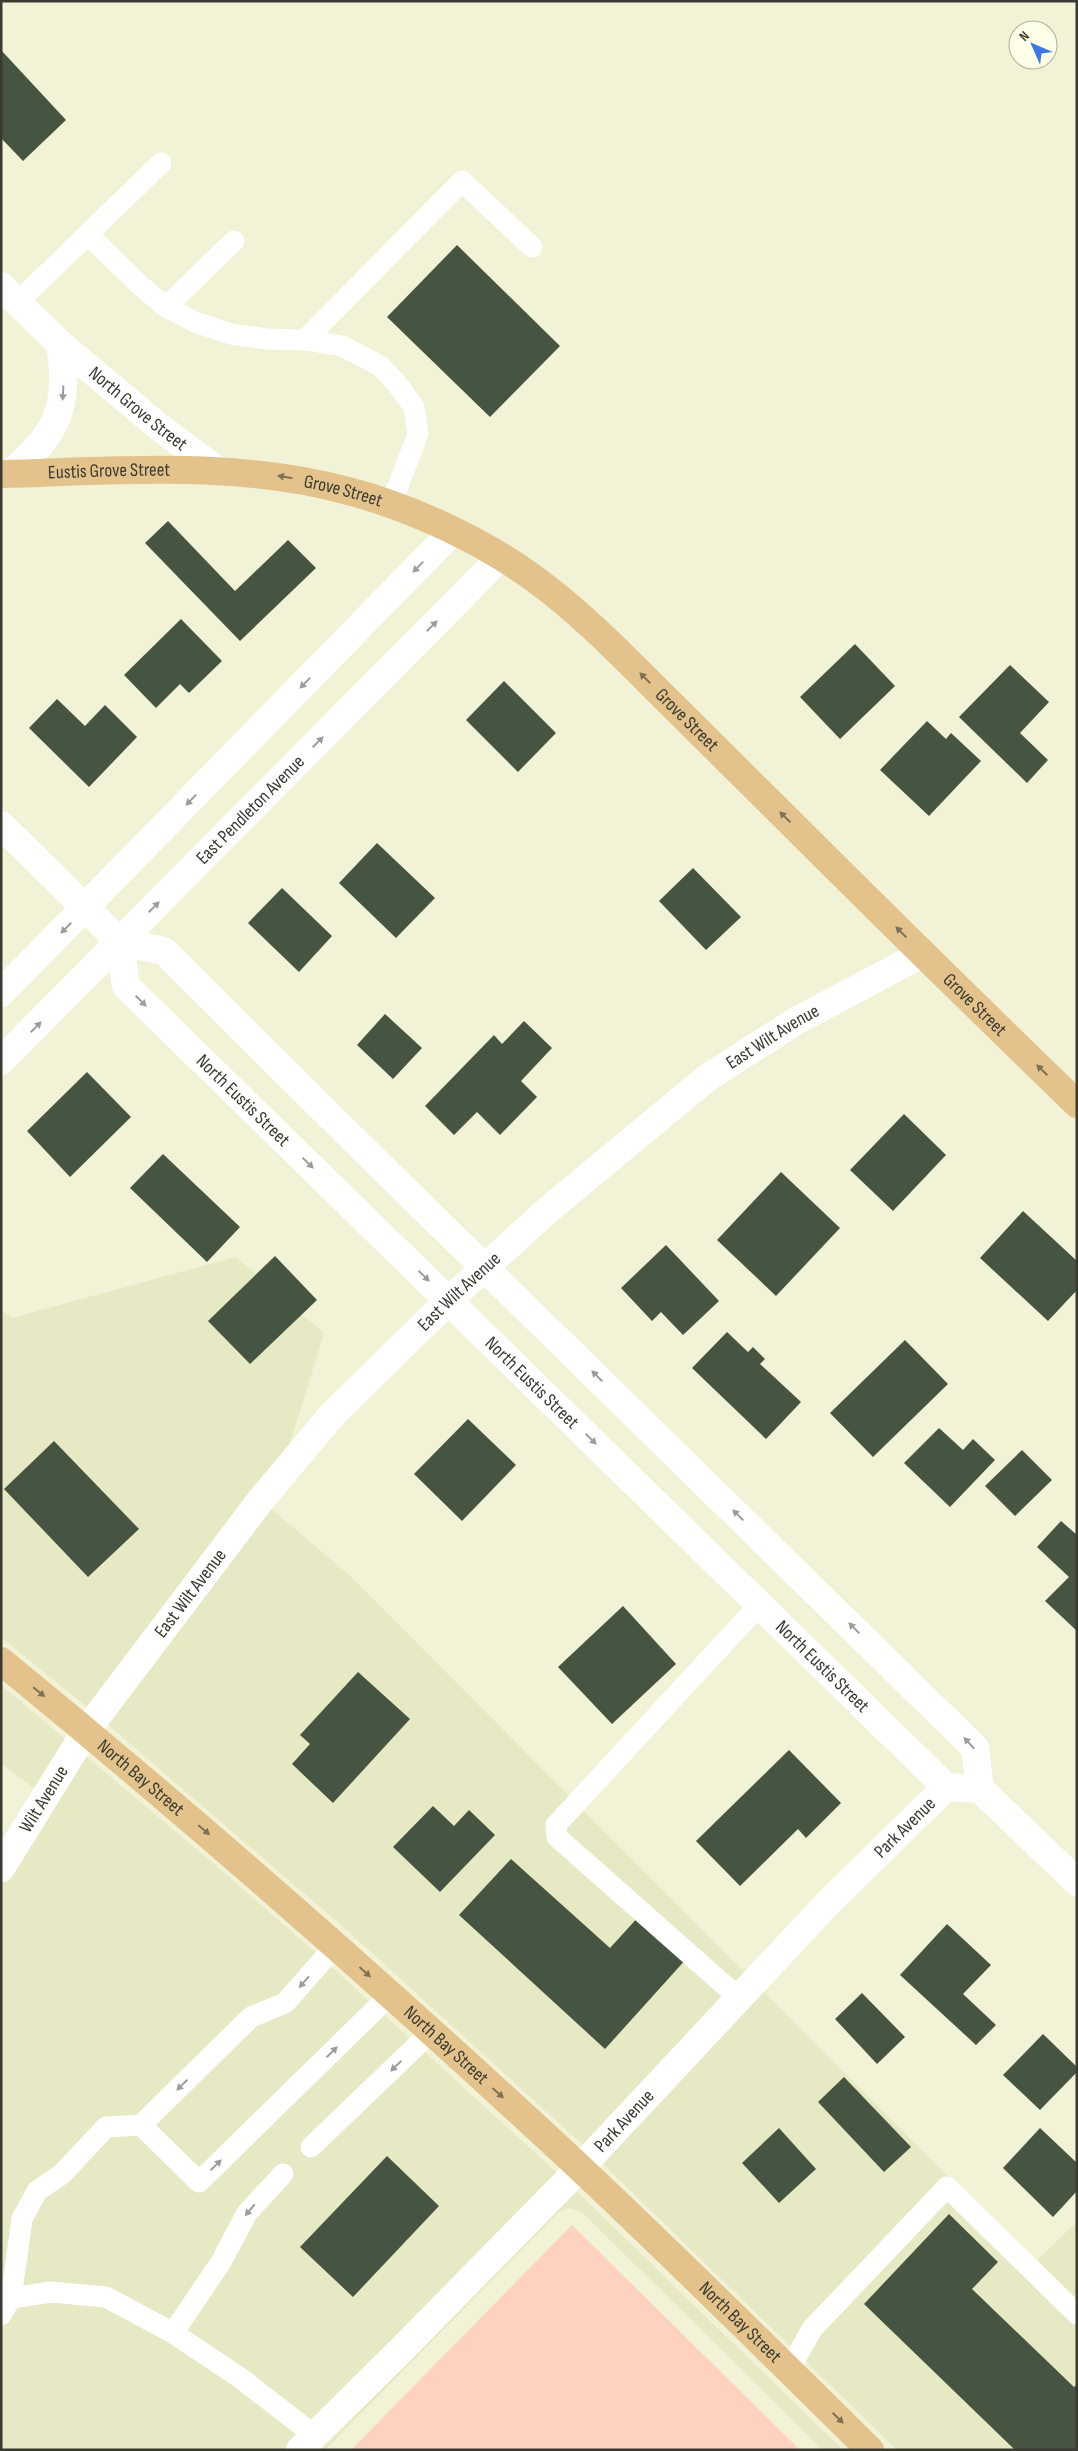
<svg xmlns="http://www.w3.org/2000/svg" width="1078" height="2451" font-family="'Sofia Sans Condensed',sans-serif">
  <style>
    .built { fill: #e7e8c4 }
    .green { fill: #fed2be }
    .building { fill: #465541 }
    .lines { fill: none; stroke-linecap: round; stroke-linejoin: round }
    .lane { stroke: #fff; stroke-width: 21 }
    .street { stroke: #fff; stroke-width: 28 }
    .primary { stroke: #e3c38b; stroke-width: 28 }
    .oneway { fill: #9c9d98 }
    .oneway2 { fill: #7e7154 }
    .labels { text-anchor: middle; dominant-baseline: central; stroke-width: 5; stroke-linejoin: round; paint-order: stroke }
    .street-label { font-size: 19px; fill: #3a3b30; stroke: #feffe8 }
  </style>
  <rect width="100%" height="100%" fill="#f1f2d6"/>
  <path class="built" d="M236,1257l88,76 -54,175 77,65 687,690 43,-41v228h-180l-304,-296 -245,-223 -250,-215 -97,-79v-328l11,9z
    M1,1685l200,168 123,107 243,222 276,268h-20l-240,-237 -14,-5 -10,4 -234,238h-324v-596l47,-55 -47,-36z"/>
  <path class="green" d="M572,2225l228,225h-449z"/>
  <path class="building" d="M1,50l65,70 -43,41 -22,-23z
    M457,245l103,101 -70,71 -103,-100z
    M168,521l67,70 53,-51 28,28 -76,73 -95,-98z
    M181,619l41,42 -33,32 -9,-9 -24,24 -32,-33z
    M855,644l40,42 -55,53 -40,-42z
    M1010,665l39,37 -29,31 28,27 -21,23 -68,-66z
    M504,681l52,52 -38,39 -52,-52z
    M57,699l28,27 20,-21 32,32 -48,50 -60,-59z
    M927,721l19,18 5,-6 30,28 -52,55 -49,-46z
    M377,843l58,55 -39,40 -57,-55z
    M693,868l48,49 -35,33 -47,-49z
    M282,888l50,48 -33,36 -51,-49z
    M385,1014l37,34 -29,31 -36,-34z
    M524,1021l28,27 -31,33 16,16 -37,38 -23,-23 -23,23 -29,-29 69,-71 8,9z
    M87,1072l44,45 -61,60 -43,-46z
    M904,1114l42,41 -53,56 -43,-41z
    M163,1154l77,73 -33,35 -77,-74z
    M781,1172l59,56 -64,68 -59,-56z
    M1023,1211l54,50v29l-29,31 -68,-63z
    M666,1245l53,56 -36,34 -22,-23 -9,9 -31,-33z
    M275,1256l42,44 -67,64 -42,-43z
    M727,1332l21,20 5,-5 12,12 -5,5 41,38 -35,37 -74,-71z
    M905,1340l43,44 -75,73 -43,-44z
    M468,1419l48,46 -54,56 -48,-47z
    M939,1428l24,22 10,-11 22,21 -45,47 -46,-44z
    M54,1441l85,88 -51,48 -84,-88z
    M1022,1450l30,30 -37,36 -30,-30z
    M1061,1521l16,14v96l-32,-30 24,-24 -32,-30z
    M623,1606l53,58 -64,60 -54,-57z
    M358,1672l52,47 -77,84 -41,-39 18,-20 -10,-9z
    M789,1750l52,53 -35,35 -8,-9 -58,57 -44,-45z
    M433,1806l21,20 15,-16 26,25 -55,57 -47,-45z
    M511,1859l99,89 31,-34 47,43 -83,92 -146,-134z
    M947,1924l44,41 -28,29 33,31 -20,20 -76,-70z
    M862,1993l43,44 -28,27 -42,-45z
    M1043,2034l34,33v5l-37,38 -37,-35z
    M844,2077l67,70 -27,25 -66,-70z
    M779,2128l37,41 -37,34 -37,-40z
    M1040,2128l37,35v28l-24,26 -50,-49z
    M387,2156l52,50 -86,91 -53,-50z
    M949,2214l49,48 -26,27 102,98 3,-3v66h-62l-151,-146z"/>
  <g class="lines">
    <path class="lane" d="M88,235l54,52 24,20 29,15 36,12 36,5 38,1 37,6 37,19 19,20 16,22 4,27 -27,70
      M18,302l143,-139
      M166,307l68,-66
      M305,340l157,-159 70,66
      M336,1945l-51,58 -34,14 -110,108 58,57 191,-187
      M739,1998l-182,-161 -1,-12 204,-221
      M311,2147l120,-115
      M11,2298l40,-6 55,5 67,36 66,44 75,58
      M1,2315l10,-17 11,-79 15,-28 25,-17 44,-47 35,-2
      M173,2333l48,-71 26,-49 36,-39
      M789,2370l23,-41 135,-142 130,127"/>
    <g class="street">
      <path id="s1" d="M1,286l59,58 99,83 58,43"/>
      <path d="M9,474c49,-40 61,-67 51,-130"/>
      <path d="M1,825l119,117 44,9 190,189 621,608 5,41"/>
      <path id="s2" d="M120,942l6,44 820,801 34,2 97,93"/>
      <path d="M1,993l451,-461"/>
      <path id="s3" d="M1,1061l499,-503"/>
      <path id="s4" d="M1,1868l85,-137 174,-230 72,-86 117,-115 100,-91 158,-131 89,-57 126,-67"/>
      <path id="s5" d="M300,2450l104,-103 176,-179 247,-264 119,-117"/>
    </g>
    <g class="primary">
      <path id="s6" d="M1,474c117,-3 233,-14 347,17 62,16 133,49 184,86 46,33 87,75 127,115 42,42 85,84 127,126 96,96 193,191 291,286"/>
      <path id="s7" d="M1,1661c198,162 390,331 577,505 99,93 196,189 292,284"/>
    </g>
  </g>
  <defs><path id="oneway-solid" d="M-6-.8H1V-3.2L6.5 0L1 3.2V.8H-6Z" transform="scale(1.25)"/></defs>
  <g class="oneway">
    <use href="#oneway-solid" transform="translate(63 393) rotate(93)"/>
    <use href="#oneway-solid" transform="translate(418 567) rotate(134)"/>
    <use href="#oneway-solid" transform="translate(432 626) rotate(-45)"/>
    <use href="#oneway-solid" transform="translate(305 683) rotate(134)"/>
    <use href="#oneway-solid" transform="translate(318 742) rotate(-45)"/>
    <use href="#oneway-solid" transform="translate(191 800) rotate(134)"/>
    <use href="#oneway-solid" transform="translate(154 907) rotate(-45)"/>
    <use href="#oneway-solid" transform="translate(66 928) rotate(135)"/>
    <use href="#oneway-solid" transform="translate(141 1001) rotate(44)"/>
    <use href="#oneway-solid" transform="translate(36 1027) rotate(-45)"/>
    <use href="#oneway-solid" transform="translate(308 1163) rotate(44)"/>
    <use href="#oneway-solid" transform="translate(424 1276) rotate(44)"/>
    <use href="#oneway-solid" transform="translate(597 1376) rotate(-135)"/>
    <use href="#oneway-solid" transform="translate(591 1439) rotate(44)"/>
    <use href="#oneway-solid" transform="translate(738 1515) rotate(-135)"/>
    <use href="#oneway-solid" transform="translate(854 1628) rotate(-135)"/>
    <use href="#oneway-solid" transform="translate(969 1743) rotate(-133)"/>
    <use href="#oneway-solid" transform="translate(304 1982) rotate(131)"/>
    <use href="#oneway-solid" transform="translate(332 2052) rotate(-44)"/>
    <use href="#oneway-solid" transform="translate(396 2066) rotate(136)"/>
    <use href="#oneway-solid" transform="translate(182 2085) rotate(135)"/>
    <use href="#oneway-solid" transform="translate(216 2165) rotate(-44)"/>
    <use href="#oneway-solid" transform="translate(250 2210) rotate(130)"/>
  </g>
  <g class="oneway2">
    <use href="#oneway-solid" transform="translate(285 477) rotate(-170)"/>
    <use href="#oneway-solid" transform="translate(645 678) rotate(-135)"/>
    <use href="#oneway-solid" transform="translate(785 817) rotate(-135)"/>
    <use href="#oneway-solid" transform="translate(901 932) rotate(-135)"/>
    <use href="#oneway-solid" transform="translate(1042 1070) rotate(-136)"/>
    <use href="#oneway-solid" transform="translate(39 1692) rotate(39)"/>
    <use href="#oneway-solid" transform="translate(204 1830) rotate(40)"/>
    <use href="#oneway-solid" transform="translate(365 1972) rotate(42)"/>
    <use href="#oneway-solid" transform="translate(498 2093) rotate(42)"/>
    <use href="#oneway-solid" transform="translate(838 2418) rotate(44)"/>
  </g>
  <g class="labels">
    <g class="street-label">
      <text stroke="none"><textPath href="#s1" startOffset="184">North Grove Street</textPath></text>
      <text stroke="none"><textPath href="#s6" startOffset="108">Eustis Grove Street</textPath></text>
      <text stroke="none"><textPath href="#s6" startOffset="344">Grove Street</textPath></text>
      <text stroke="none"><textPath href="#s6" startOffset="764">Grove Street</textPath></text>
      <text stroke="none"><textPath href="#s3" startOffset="354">East Pendleton Avenue</textPath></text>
      <text stroke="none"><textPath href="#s6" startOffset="1169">Grove Street</textPath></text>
      <text stroke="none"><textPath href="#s4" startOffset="1144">East Wilt Avenue</textPath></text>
      <text stroke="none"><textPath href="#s2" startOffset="208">North Eustis Street</textPath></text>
      <text stroke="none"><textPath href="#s4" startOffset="739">East Wilt Avenue</textPath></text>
      <text stroke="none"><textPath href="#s2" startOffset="612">North Eustis Street</textPath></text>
      <text stroke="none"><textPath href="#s4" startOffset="334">East Wilt Avenue</textPath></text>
      <text stroke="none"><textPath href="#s2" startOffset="1018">North Eustis Street</textPath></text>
      <text stroke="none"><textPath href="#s7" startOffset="182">North Bay Street</textPath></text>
      <text stroke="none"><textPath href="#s4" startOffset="81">Wilt Avenue</textPath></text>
      <text stroke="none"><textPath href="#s5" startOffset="868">Park Avenue</textPath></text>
      <text stroke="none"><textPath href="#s7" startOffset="588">North Bay Street</textPath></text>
      <text stroke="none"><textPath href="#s5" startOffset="462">Park Avenue</textPath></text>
      <text stroke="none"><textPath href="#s7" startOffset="992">North Bay Street</textPath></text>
    </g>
  </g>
  <rect width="1078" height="2451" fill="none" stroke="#3a3b30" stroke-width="5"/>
  <g transform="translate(1033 45) rotate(315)"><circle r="24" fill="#feffe8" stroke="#b0b19e"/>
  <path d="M0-4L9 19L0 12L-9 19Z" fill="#3d76e5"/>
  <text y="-8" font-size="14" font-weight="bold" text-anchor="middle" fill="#3a3b30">N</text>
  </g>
</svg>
